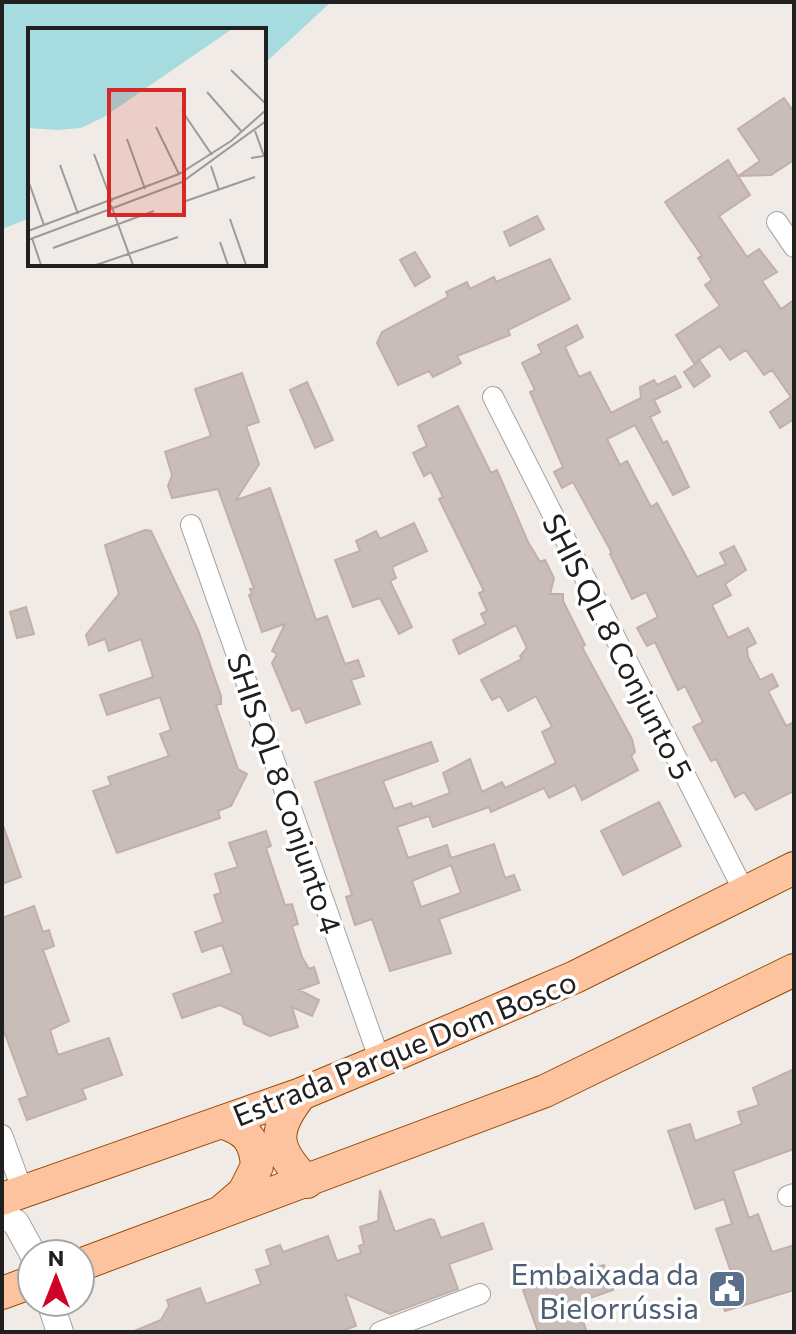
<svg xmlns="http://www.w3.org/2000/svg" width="796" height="1334" font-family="Commissioner,sans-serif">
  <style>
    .water { fill: #a6dcdf }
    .building { fill: #c8bdb9; stroke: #c3afa8; stroke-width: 2; fill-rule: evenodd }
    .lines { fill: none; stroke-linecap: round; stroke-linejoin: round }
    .minor-casing { stroke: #a4a4a4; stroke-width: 22 }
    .tertiary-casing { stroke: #a4a4a4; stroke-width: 28 }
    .primary-casing { stroke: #9c4c00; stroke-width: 34 }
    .minor { stroke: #fff; stroke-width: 20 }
    .tertiary { stroke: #fff; stroke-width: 26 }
    .primary { stroke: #fdc39e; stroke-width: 32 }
    .labels { text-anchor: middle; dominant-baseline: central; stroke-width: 7; stroke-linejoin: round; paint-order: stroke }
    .street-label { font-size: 30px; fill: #202020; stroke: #fff }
    .service-label { font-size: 30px; fill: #4e5e75; stroke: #fff; text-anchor: end }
    .inset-road { fill: none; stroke: #9d9a97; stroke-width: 2 }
    .view { fill: #d62828; fill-opacity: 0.15; stroke: #d62828; stroke-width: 4 }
    .inset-edge { fill: none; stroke: #202020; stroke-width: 4 }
  </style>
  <rect width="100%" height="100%" fill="#f0ebe6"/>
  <path class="water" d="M2,2h329l-67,62v-34h-234v188l-28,11z"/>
  <path class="building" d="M784,98l10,14v48l-23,15 -33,1 12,19 -31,21 28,41 12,-8 18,23 -15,9 19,28 13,-9v119l-14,9 -10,-16 21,-15 -19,-27 -8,5 -18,-25 -16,10 -10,-14 -26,17 -18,-28 44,-29 -15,-21 7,-5 -14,-22 4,-2 -37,-54 63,-42 10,16 22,-15 -22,-32z
    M537,216l7,13 -34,17 -6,-14z
    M415,252l15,25 -15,9 -15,-26z
    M550,259l20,40 -62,31 2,5 -53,21 4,7 -28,14 -4,-6 -31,14 -21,-42 5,-11 66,-35 -2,-5 21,-10 3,7 24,-12 2,5z
    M577,325l6,12 -18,10 14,30 11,-5 21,41 30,-15 -1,-11 14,-7 3,5 18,-9 6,11 -27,13 6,12 -10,5 13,26 4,-2 22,46 -16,8 -38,-70 -28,14 13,26 7,-4 24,46 6,-4 40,74 29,-13 -6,-11 14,-7 12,24 -21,14 6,11 -19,10 16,33 20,-10 8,15 -9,5 1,9 12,23 12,-6 6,12 -10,5 18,35 8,-4v69l-38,19 -12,-18 -9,5 -19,-38 -5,2 -18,-34 10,-5 -18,-36 -7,4 -23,-48 -8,4 -10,-18 21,-11 -12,-25 -14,7 -22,-45 2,-1 -39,-71 -11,6 -8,-16 9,-5 -33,-75 5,-2 -13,-27 20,-10 -4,-8z
    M700,361l10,15 -16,11 -10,-15z
    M242,373l17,49 -13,4 13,38 -23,36 34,-12 46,132 11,-4 18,48 13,-4 6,16 -13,4 9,24 -54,19 -6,-15 -8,3 -20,-48 5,-9 -5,-3 13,-27 -23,8 -13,-37 3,-1 -2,-5h4l-36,-100 -46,9 -4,-12 4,-11 -7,-23 46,-16 -16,-47z
    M307,382l26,58 -18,8 -25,-58z
    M458,406l33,67 6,-3 31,72 12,20 5,-2 9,18 -4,16h13v7l22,44 -3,2 50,92 3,13 -4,4 7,14 -56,30 -7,-15 -26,13 -5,-10 -53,24 -2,-5 -56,20 -4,-11 -32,11 11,31 39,-13 4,13 43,-14 11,34 9,-3 6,15 -81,29 12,34 -61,18 -18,-52 -17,6 -9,-28 6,-2 -37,-113 116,-40 7,19 -55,20 11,28 17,-6 2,4 37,-14 -7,-20 27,-14 12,33 20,-10 3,6 51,-25 -14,-31 10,-5 -16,-31 -28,15 -8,-15 -8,4 -11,-20 41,-21 -2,-3 7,-8 -11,-23 -57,29 -6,-14 33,-16 -5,-10 6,-3 -8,-18 5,-2 -45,-92 4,-2 -12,-25 -7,4 -11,-23 14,-7 -9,-20zM451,865l10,28 -40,14 -9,-26z
    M414,523l13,28 -35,16 4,11 -6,3 22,46 -13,7 -19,-36 -27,9 -18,-47 25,-9 -4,-10 20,-10 4,8z
    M145,530l6,1 47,99 23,66v8l-5,1 22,64 9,5 -16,32 -13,5 2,7 -103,35 -24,-62 18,-6 -3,-8 61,-21 -9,-22 11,-4 -11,-33 -53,18 -7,-20 53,-18 -12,-38 -32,12 -4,-12 -16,6 -3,-10 33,-41 -14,-49z
    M26,607l8,27 -17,4 -7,-26z
    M659,802l22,44 -58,29 -22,-44z
    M4,828l17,49 -19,7v-55z
    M266,831l5,15 -5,2 19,57 7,-1 6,20 -6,2 10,31 7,12 5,-2 5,16 -20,7 20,10 -7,16 -20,-9 6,20 -28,9 -26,-12 -2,-9 -22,-10 -38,13 -9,-24 59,-21 -10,-28 -20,7 -7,-20 28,-10 -9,-27 7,-2 -6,-19 23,-7 -9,-24z
    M34,906l9,26 6,-2 5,16 -11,4 26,71 -19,9 8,25 51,-17 13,37 -40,14 4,10 -59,21 -8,-21 9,-3 -26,-70v-108z
    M794,1069v80l-61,22 16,47 9,-4 14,38 22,-7v45l-69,21 -11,-33 17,-6 -15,-43 16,-5 -8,-25 -29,10 -27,-78 22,-7 5,17 47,-17 -4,-12 21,-7 -6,-17z
    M380,1190l15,42 35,-13 4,1 7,18 42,-15 9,26 -43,15 9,25 -68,25 -45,-20 11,32 -17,6h-207l29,-12 8,-14 -2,-6 33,-12 6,16 55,-20 -5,-14 15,-5 -5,-15 14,-5 3,7 45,-16 9,25 24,-8 -2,-7 5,-2 -4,-17 18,-6z
    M604,1265l9,25 -37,13 11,29h-49l-15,-42z"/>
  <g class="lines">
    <defs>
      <path id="minor" d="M777,222l17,25
        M493,397l253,498
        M191,525l189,536
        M2,1135l21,57
        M788,1196l6,-2
        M380,1332l100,-38"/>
      <path id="tertiary" d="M2,1214l14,9 17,31
        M50,1302l10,30"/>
      <path id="primary" d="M301,1094c-29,37 -28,54 6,88
        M221,1122c25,8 34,17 36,44l-13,26 -22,19
        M2,1199l299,-105 79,-33 195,-84 219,-109
        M80,1265l465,-174 249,-121
        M2,1293l30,-11"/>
    </defs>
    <use href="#minor" class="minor-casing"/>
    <use href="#tertiary" class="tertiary-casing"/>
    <use href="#primary" class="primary-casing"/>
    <use href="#minor" class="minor"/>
    <use href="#tertiary" class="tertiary"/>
    <use href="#primary" class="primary"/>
  </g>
  <defs>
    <symbol id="civic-square" viewBox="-11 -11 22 22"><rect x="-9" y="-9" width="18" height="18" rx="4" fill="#5c6f8a" stroke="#fff"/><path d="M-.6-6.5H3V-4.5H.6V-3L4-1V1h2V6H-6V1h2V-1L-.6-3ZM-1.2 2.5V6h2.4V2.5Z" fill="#fff"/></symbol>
  </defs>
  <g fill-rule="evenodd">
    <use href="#civic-square" x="705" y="1267" width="44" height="44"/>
  </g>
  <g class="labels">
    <g class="street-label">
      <text transform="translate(619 646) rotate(63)">SHIS QL 8 Conjunto 5</text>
      <text transform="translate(286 793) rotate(71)">SHIS QL 8 Conjunto 4</text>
      <text transform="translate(404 1047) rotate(-22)">Estrada Parque Dom Bosco</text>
    </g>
    <g class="service-label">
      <text x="699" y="1272">Embaixada da<tspan x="699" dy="34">Bielorrússia</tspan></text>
    </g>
  </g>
  <g transform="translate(28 28)">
    <rect width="238" height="238" fill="#f0ebe6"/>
    <path d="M0,1h204l-128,88 -23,11 -23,2 -30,-2z" fill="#a6dcdf"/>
    <path class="inset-road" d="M203,42l35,34M179,64l35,40M154,83l30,44M128,99l23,47M99,111l18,50M66,126l18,48M223,130l13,-2 -9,-25M32,137l18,49M183,138l8,24M0,152l16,45M155,174l72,-25M83,177l22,60M202,191l16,46M0,203l151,-57 52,-33 35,-31M4,210l9,27M0,212l154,-58 84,-61M192,214l8,23M25,220l101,-37M68,237l82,-28"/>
    <path class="view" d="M81,62h75v125h-75z"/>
    <rect width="238" height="238" class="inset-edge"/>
  </g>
  <rect width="796" height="1334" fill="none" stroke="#202020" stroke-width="8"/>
  <g transform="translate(56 1278)"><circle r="38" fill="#ffffff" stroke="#a6a6a6" stroke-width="2"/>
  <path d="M0-6L14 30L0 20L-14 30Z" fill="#d00026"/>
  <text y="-12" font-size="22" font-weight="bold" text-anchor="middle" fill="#202020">N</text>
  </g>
</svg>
